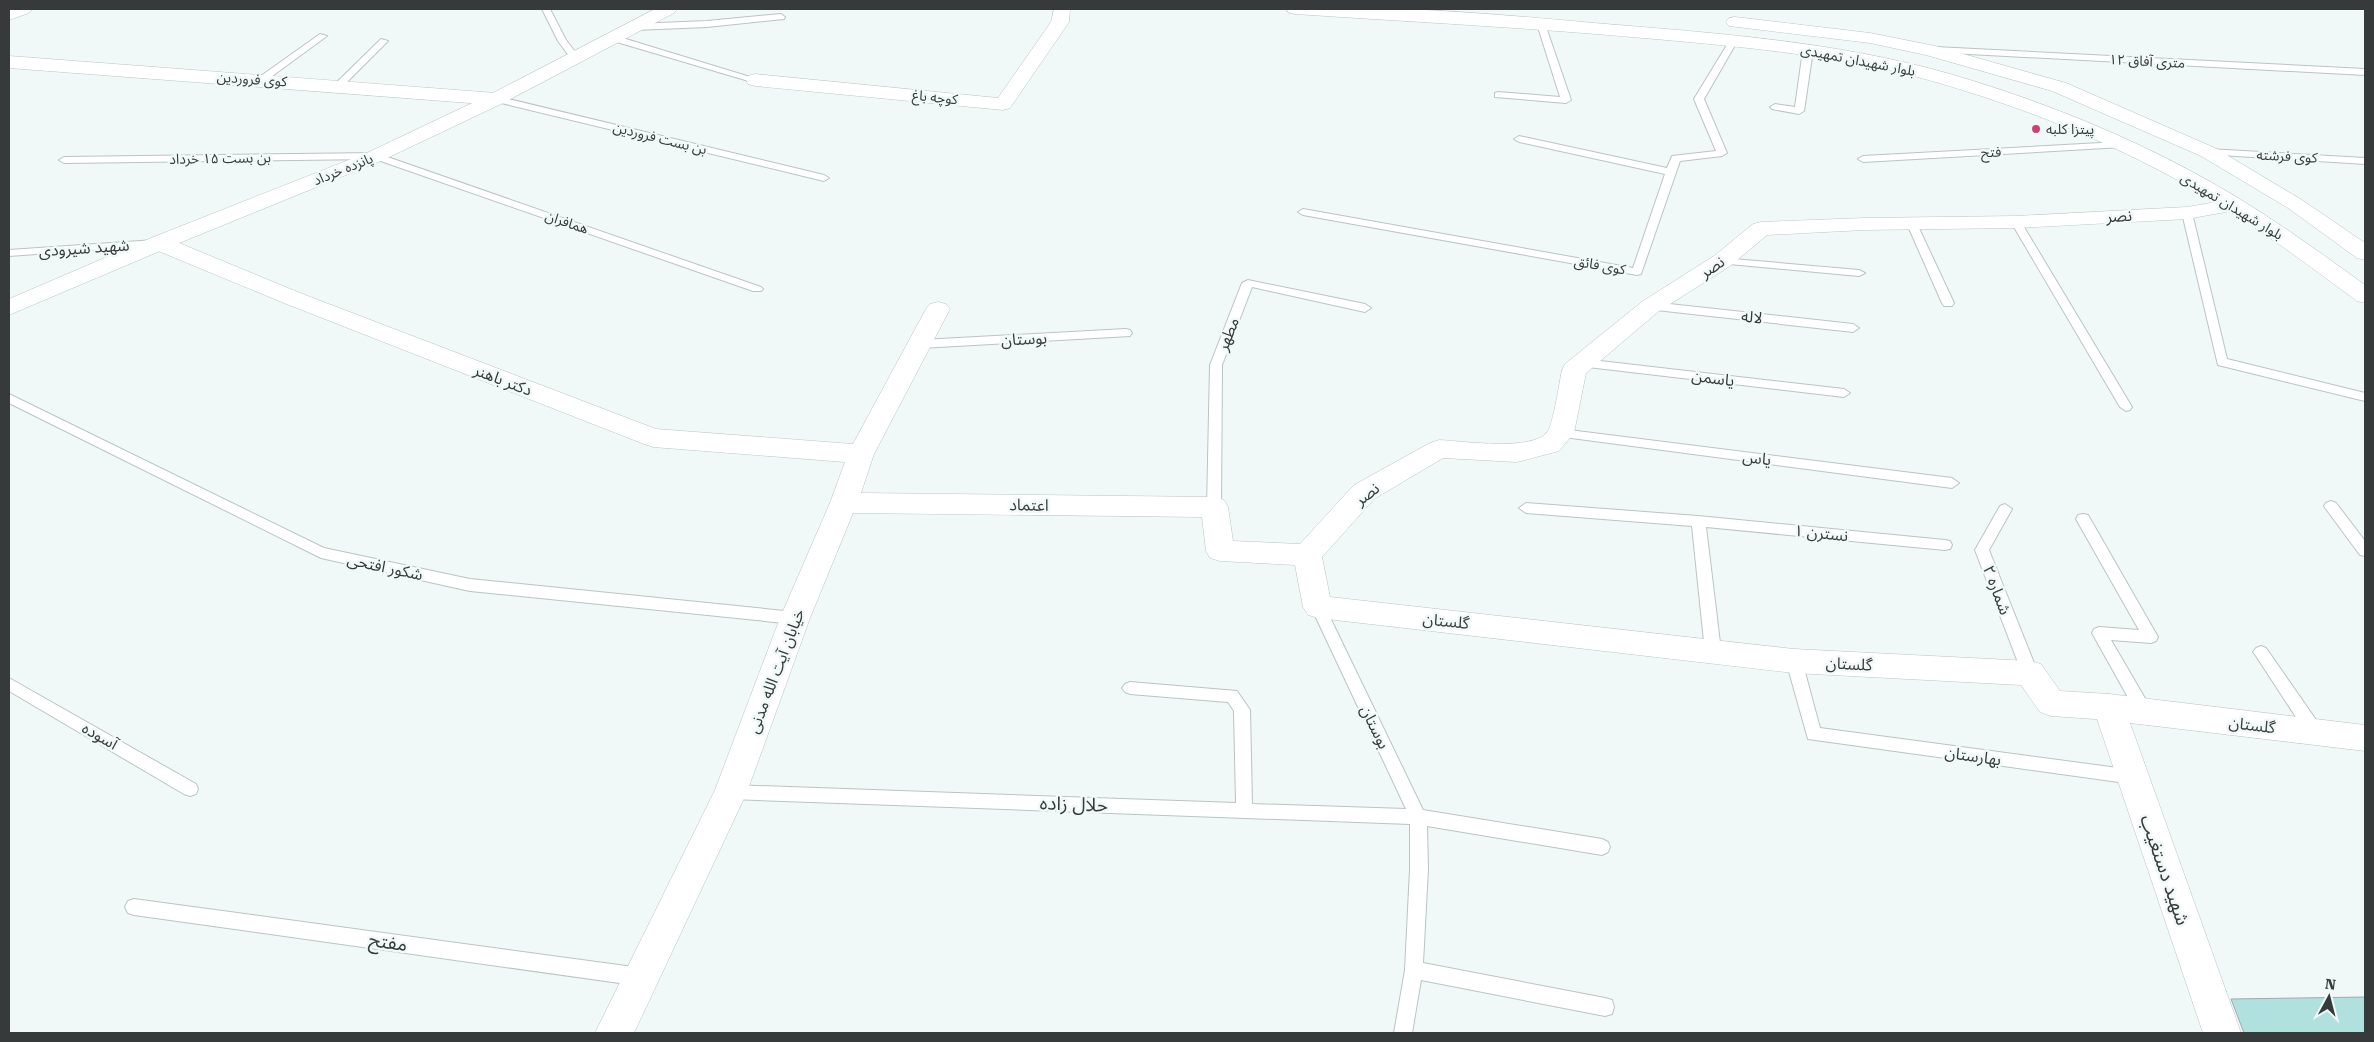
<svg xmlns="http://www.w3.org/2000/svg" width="2374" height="1042" font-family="'Roboto Serif','Noto Sans Arabic',serif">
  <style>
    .building { fill: #b0e1df; stroke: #a2a9a9 }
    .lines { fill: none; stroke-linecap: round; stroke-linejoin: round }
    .service-casing { stroke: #bbc3c3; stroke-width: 2 }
    .minor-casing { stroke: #bbc3c3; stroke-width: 1 }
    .tertiary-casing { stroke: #bbc3c3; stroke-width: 1 }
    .secondary-casing { stroke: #bbc3c3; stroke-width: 1 }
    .service { fill: #fff; fill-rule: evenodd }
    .minor { fill: #fff; fill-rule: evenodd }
    .tertiary { fill: #fff; fill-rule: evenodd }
    .secondary { fill: #fff; fill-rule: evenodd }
    .poi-dot { fill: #cd4070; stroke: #f1f9f8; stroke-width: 2 }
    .labels { text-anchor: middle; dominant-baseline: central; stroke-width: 5; stroke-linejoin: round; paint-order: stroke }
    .far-street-label { font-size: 14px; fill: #373a3a; stroke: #f1f9f8 }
    .far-poi-label { font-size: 14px; fill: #373a3a; stroke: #f1f9f8; text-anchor: start }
    .street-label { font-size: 16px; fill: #373a3a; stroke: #f1f9f8 }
    .near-street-label { font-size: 19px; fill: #373a3a; stroke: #f1f9f8 }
  </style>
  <rect width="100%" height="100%" fill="#f1f9f8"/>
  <path class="building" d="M2365,997v36h-121l-13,-34z"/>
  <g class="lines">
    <defs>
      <path id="service" d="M542,9h8l16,31 14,18 -2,2h-6l-14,-19z
        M781,14l4,3 -1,2 -77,8 -72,3 -4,-3 4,-3 72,-3z
        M1541,21l4,3 26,76 -5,3 -71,-6v-4l3,-1 62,5 -23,-73z
        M320,34l7,2 -63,46h-6v-4z
        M610,36h6l144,44 -8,2 -142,-42z
        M1734,37l4,3 -34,59 23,54 -5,3 -42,5 -39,113 -4,1 -334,-60 -5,-3 5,-3 330,59 32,-94 -146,-32 -5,-3 5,-3 148,32 5,-12 44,-5 -22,-52 36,-59z
        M381,39l7,2 -46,46h-6v-4z
        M1808,47l5,3 -9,61 -5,3 -27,-5 -2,-2 5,-3 20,3 8,-57z
        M1935,47l430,22v6l-433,-23 -2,-2z
        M496,96l328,79 5,3 -5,3 -331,-80 -2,-2z
        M2119,142l5,3 -1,2 -260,15 -5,-3 5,-3z
        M2208,149l157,9v6l-161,-10v-4z
        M376,153l385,134 2,2 -2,2h-8l-378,-132 -311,4 -5,-3 5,-3z
        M2187,210l5,3 35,146 138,34v8l-147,-36 -36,-152z
        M2016,219l5,3 111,185 -2,3 -4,1 -6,-4 -109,-185z
        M1912,221l5,3 37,79 -2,3h-8l-2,-3 -35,-79z
        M155,240l5,3 -1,2 -150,11v-6z
        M1722,258l137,12 6,3 -6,3 -141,-13 -2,-2z
        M1248,280l117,24 6,4 -6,4 -113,-25 -30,78 -1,142 -7,5 -7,-5 3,-142 32,-82z
        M1651,302l202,22 6,4 -6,4 -206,-23 -2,-3 2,-3z
        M1126,329l4,1 2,3 -2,3 -209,12 -6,-4 6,-4z
        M1583,359l261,30 6,4 -6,4 -265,-31 -2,-3z
        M9,394l315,154 146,31 325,33 5,2 2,4 -2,4 -5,2 -325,-33 -149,-33 -312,-155z
        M1561,429l391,49 7,5 -7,5 -396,-52 -1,-3z
        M2331,501l5,2 29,38v15l-5,-1 -34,-46 -2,-3 2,-3z
        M1526,503l172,13 247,24 5,1 2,4 -2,4 -5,1 -239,-23 15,124 -3,4 -5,2 -5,-2 -3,-4 -13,-125 -166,-13 -7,-5z
        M2005,504l7,5 -23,41 49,123 -3,4 -5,2 -5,-2 -3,-4 -47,-123 25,-44z
        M2083,514l5,1 70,122 -2,4 -5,2 -40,-3 42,72 -2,5 -6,2 -6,-2 -47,-84 2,-4 5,-2 40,3 -63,-111 2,-4z
        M1318,601l5,2 2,4 98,203 179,29 6,3 2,5 -2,5 -6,3 -175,-29 1,43 -5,94 182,35 7,2 2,7 -2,7 -7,2 -184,-36 -9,53h-18l11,-63 5,-101v-45l-679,-25 -6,-2 -2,-5 2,-5 6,-2 505,18 -2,-92 -6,-9 -98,-8 -5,-2 -3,-4 3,-4 5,-2 107,9 13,19 2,94 154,5 -95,-202 2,-4z
        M2261,646l5,2 55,79 2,5 -2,5 -6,2 -6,-2 -53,-81 -3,-4 3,-4z
        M1794,655l5,2 3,4 18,67 313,42 6,2 2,5 -2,5 -6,2 -325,-45 -22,-78 3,-4z
        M9,678l187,106 2,5 -2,5 -6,2 -6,-2 -175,-103z
        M134,899l507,69 6,3 3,6 -3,6 -6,3 -507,-71 -6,-2 -3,-6 3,-6z"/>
      <path id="minor" d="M1054,9h16l-1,13 -59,86 -7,2 -248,-24 -7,-2 -2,-4 2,-4 7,-2 243,24 53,-76z
        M9,56l487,37 7,2 3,4 -3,4 -7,2 -487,-37z
        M2235,199l7,2 4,4 -4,4 -55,10 -171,9 -152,2 -97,5 -37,31 -71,45 -73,62 -12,60 -15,18 -42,11 -74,-4 -69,41 -52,58 8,40 464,52 236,12 11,3 19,27 49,3 11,4 5,9 -5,9 -11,4 -58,-4 -11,-4 -19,-27 -227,-12 -476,-55 -10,-3 -5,-8 -8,-42 -75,-4 -10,-3 -4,-7 -4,-34 -349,-4 -43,105 -63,174 -113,241h-39l120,-243 65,-172 50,-115 15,-41 -192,-15 -9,-3 -360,-141 -133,-55 -3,-5 3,-5 8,-2 8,2 133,55 356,136 197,15 73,-135 4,-5 8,-2 8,2 4,5 -76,145 -13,39 353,4 10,3 4,7 5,34 67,3 54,-59 76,-42 9,-3c23,1 96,12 109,-9 6,-11 11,-47 14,-61l3,-6 78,-63 71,-45 39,-32 8,-2 103,-4 152,-2 171,-9z"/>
      <path id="tertiary" d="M9,9h23l-3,4 -20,7z
        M655,9h22l-3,4 -171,90 -120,57 -216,88 -158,67v-16l142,-61 218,-86 120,-57z
        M2109,694l256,31v26l-235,-28 111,310h-38l-110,-326 5,-9z"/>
      <path id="secondary" d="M1286,9c101,-5 207,5 308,14 119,10 241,18 356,51 100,29 204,72 293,127 42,26 82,55 122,84v18l-8,-2c-42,-31 -85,-63 -129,-91 -88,-56 -189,-98 -289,-127 -88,-26 -192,-36 -284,-44 -120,-11 -240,-17 -360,-25l-6,-1z
        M1735,17l135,16 65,13 131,37 149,65 87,52 63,43v17l-8,-2 -69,-50 -87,-52 -149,-65 -126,-36 -56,-12 -141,-17 -3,-4 3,-4z"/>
    </defs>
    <use href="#service" class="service-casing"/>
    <use href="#minor" class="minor-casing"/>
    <use href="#tertiary" class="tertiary-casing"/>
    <use href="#secondary" class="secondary-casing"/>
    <use href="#service" class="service"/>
    <use href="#minor" class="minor"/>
    <use href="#tertiary" class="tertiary"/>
    <use href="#secondary" class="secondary"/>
  </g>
  <circle class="poi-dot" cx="2036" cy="129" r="5"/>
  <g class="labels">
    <g class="far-street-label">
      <text transform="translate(1858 60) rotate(11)">بلوار شهیدان تمهیدی</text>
      <text transform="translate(2147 61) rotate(3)">۱۲ متری آفاق</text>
      <text transform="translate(252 79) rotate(4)">کوی فروردین</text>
      <text transform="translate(935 97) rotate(6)">کوچه باغ</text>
      <text transform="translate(660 138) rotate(14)">بن بست فروردین</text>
      <text transform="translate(1991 152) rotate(-3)">فتح</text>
      <text transform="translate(2287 156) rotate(3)">کوی فرشته</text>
      <text transform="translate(220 158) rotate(-1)">بن بست ۱۵ خرداد</text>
      <text transform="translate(343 169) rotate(-22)">پانزده خرداد</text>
      <text transform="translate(2232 206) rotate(31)">بلوار شهیدان تمهیدی</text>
      <text transform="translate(567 222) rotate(19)">همافران</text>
      <text transform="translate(1600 265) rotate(10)">کوی فائق</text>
    </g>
    <g class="far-poi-label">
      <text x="2046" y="129">پیتزا کلبه</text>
    </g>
    <g class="street-label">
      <text transform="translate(2119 216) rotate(-3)">نصر</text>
      <text transform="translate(84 248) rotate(-4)">شهید شیرودی</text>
      <text transform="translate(1712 267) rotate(-34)">نصر</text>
      <text transform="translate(1752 317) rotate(6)">لاله</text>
      <text transform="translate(1228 334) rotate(-68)">مطهر</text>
      <text transform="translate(1024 339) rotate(-3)">بوستان</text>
      <text transform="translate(1713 378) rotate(7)">یاسمن</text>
      <text transform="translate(503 380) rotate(21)">دکتر باهنر</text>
      <text transform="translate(1757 458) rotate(7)">یاس</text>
      <text transform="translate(1367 494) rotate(-38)">نصر</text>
      <text transform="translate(1029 505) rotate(1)">اعتماد</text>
      <text transform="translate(1821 533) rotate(6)">نسترن ۱</text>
      <text transform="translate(385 567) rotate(12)">شکور افتحی</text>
      <text transform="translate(1997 590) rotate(69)">شماره ۲</text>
      <text transform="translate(1446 621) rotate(6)">گلستان</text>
      <text transform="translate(1849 664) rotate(3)">گلستان</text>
      <text transform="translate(776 671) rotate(-69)">خیابان آیت الله مدنی</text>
      <text transform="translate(2252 725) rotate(7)">گلستان</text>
      <text transform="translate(1375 727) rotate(64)">بوستان</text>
      <text transform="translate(100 736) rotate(30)">آسوده</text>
      <text transform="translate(1973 756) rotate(8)">بهارستان</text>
    </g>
    <g class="near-street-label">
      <text transform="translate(1074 804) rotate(2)">حلال زاده</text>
      <text transform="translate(2165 870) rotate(71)">شهید دستغیب</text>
      <text transform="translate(388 942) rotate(8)">مفتح</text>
    </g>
  </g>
  <rect width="2374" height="1042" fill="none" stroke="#373a3a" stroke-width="20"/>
  <g transform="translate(2329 997) rotate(7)" stroke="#f1f9f8" stroke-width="4" paint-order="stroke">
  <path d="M0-4L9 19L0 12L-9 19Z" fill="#373a3a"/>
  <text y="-8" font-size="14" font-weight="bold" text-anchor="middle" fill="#373a3a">N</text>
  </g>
</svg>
